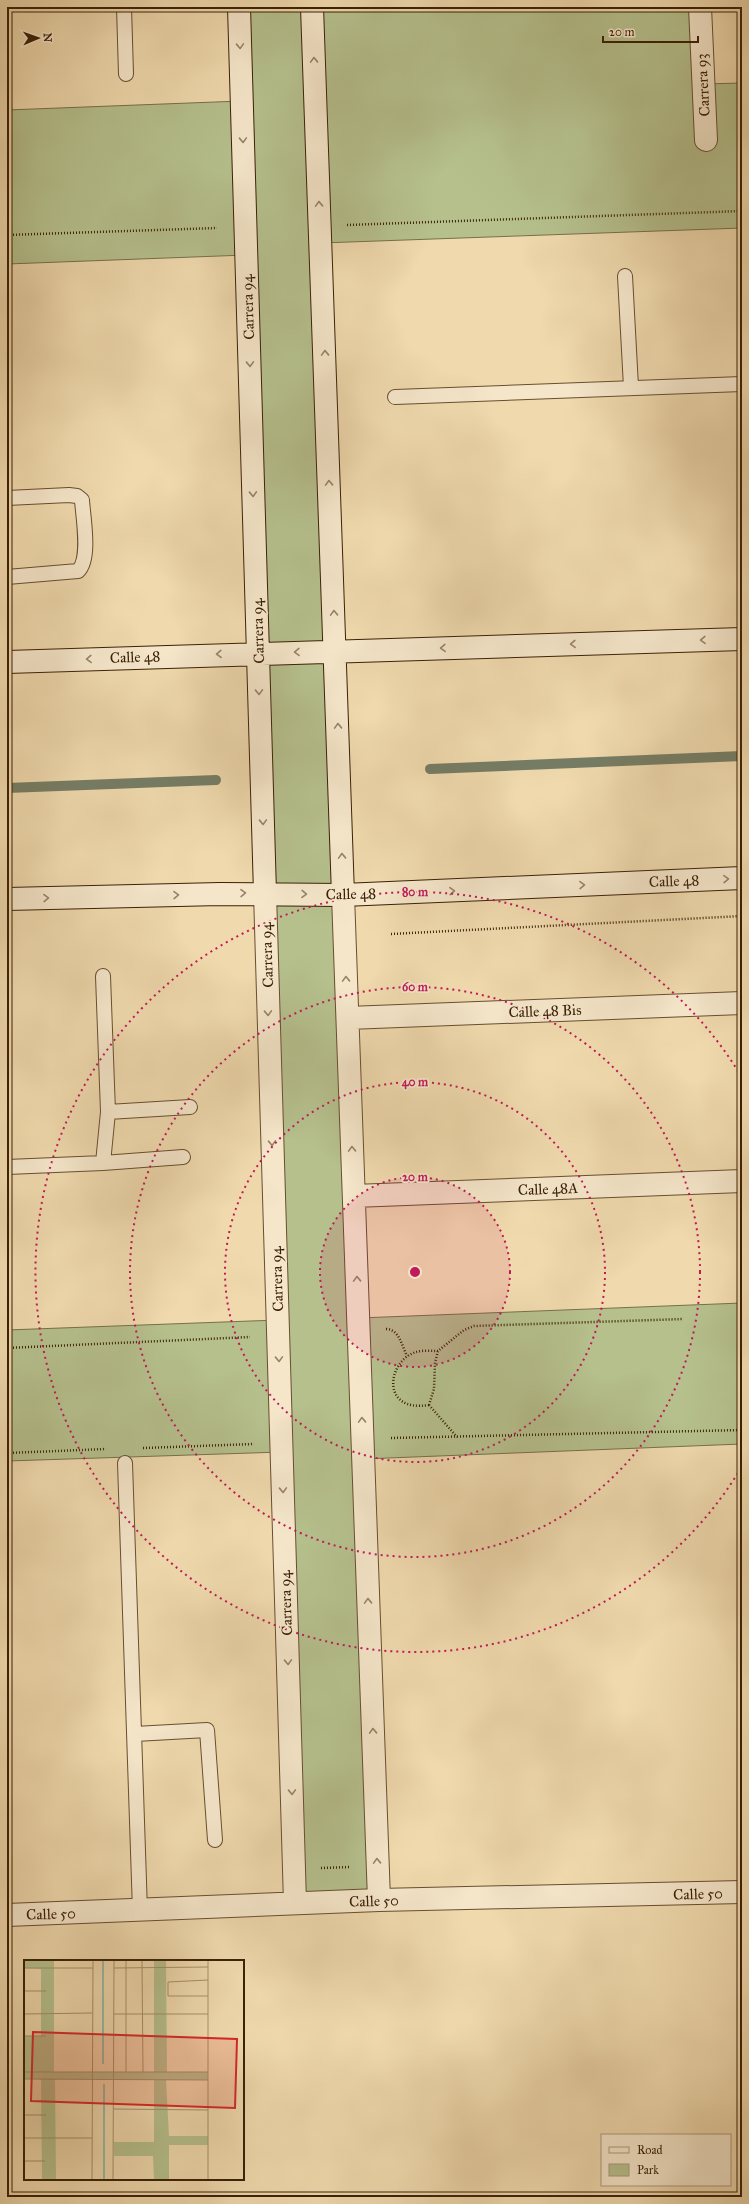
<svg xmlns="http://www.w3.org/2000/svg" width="749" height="2204" font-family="'IM FELL Great Primer',serif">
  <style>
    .green { fill: #b5c08d; stroke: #78704a }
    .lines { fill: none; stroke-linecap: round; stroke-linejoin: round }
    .stream { stroke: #757d65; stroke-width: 10 }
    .lane-casing { stroke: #684e30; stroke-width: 16 }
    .street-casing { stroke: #684e30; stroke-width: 24 }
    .secondary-casing { stroke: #3b2006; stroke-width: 24 }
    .path { stroke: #3b2006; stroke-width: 2.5; stroke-dasharray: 1 2; stroke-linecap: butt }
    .lane { stroke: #f5e6ca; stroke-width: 14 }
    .street { stroke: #f5e6ca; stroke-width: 22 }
    .secondary { stroke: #f5e6ca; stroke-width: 22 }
    .oneway { stroke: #988368 }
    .ring { fill: none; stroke: #c2185b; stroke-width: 2; stroke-dasharray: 2 4 }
    .labels { text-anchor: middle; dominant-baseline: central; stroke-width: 3.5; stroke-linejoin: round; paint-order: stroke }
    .street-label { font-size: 15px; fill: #3b2006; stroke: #f5e6ca }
    .inset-river { fill: none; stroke: #9bbba5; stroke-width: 2 }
    .inset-road { fill: none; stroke: #a78f6a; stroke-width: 1 }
    .view { fill: #d62828; fill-opacity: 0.15; stroke: #d62828; stroke-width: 2 }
    .inset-edge { fill: none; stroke: #3b2006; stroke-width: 2 }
    .centre { fill: #c2185b; stroke: #f5e6ca; stroke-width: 2 }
    .ring-label { font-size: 12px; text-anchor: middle; font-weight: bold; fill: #c2185b; stroke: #f5e6ca; stroke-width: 3.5; stroke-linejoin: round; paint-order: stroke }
  </style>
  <rect width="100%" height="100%" fill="#efd9ad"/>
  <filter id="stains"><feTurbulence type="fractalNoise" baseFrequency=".005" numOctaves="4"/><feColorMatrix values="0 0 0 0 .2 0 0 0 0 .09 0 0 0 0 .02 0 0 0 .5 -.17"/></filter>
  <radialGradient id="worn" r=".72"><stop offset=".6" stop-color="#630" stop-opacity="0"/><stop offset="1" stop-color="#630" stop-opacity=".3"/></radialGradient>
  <path class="green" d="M239,7h461l3,77 39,-1v145l-421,15 38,1075 383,-15v141l-379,15 16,441 -84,3 -13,-451 -275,9v-131l271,-10 -32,-1065 -239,9v-154l234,-9z"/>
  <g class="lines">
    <path class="stream" d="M430,769l312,-13
      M7,788l209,-8"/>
    <defs>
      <path id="lane" d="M124,7l2,67
        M625,276l6,111
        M395,397l347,-13
        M7,498l62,-3 8,1 5,4c1,17 9,59 -4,71l-71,6
        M103,976l5,136 -5,51
        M108,1112l82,-5
        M7,1167l96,-4 80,-6
        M125,1463l15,448
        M135,1734l72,-4 8,110"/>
      <path id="street" d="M700,7l6,133
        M265,893l30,1010
        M343,895l36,1005
        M348,1018l394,-15
        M354,1196l388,-15
        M7,1915l372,-15 363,-8"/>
      <path id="secondary" d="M239,7l26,886
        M312,7l31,888
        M7,662l735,-23
        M7,899l213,-5 123,1 399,-17"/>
    </defs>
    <use href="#lane" class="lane-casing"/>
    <use href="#street" class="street-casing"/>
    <use href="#secondary" class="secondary-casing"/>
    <path class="path" d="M347,225l395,-14
      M7,235l210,-7
      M391,934l351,-18
      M386,1329c13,0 16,17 21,27
      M7,1348l243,-11
      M429,1405l5,-16 1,-26 3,-12 26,-21 10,-4 209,-7
      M429,1405c-49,8 -42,-44 -13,-53 7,-2 15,-1 22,-1
      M429,1405l28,32
      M391,1438l351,-8
      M143,1448l111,-4
      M7,1453l99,-4
      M321,1868l29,-1"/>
    <use href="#lane" class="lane"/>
    <use href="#street" class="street"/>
    <use href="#secondary" class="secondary"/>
  </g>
  <defs><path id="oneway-chevron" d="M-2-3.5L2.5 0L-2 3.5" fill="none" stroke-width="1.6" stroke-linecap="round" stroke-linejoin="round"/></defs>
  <g class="oneway">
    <use href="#oneway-chevron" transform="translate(240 46) rotate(88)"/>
    <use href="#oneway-chevron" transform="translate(314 60) rotate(-92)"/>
    <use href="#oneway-chevron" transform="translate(243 140) rotate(88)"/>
    <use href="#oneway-chevron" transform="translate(319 204) rotate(-92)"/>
    <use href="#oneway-chevron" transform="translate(325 353) rotate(-92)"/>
    <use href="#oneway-chevron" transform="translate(250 364) rotate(88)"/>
    <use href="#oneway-chevron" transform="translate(329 483) rotate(-92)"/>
    <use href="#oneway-chevron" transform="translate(253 494) rotate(88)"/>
    <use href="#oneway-chevron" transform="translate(334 613) rotate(-92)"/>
    <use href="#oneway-chevron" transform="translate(703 640) rotate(178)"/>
    <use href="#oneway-chevron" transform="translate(573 644) rotate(178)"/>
    <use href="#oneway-chevron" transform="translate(443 648) rotate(178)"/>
    <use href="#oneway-chevron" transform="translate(297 652) rotate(179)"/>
    <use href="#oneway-chevron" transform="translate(219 654) rotate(178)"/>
    <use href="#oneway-chevron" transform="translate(89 659) rotate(178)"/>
    <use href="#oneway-chevron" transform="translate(259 692) rotate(88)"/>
    <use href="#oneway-chevron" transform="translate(338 726) rotate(-92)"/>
    <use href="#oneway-chevron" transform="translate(263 822) rotate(88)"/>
    <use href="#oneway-chevron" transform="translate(342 856) rotate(-92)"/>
    <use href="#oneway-chevron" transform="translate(726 879) rotate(-2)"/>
    <use href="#oneway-chevron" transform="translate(582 885) rotate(-2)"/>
    <use href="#oneway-chevron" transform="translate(452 891) rotate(-2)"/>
    <use href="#oneway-chevron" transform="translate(243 893) rotate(-1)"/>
    <use href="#oneway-chevron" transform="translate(304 894) rotate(1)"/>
    <use href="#oneway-chevron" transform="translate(176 895) rotate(-1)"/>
    <use href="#oneway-chevron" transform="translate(46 898) rotate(-1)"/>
    <use href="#oneway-chevron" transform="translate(346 979) rotate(-92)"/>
    <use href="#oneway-chevron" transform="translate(268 1013) rotate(88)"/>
    <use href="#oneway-chevron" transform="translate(272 1143) rotate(88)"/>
    <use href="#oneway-chevron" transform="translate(352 1149) rotate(-92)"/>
    <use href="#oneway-chevron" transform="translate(357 1279) rotate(-92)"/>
    <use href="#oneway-chevron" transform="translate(279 1359) rotate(88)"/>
    <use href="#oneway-chevron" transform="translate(362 1420) rotate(-92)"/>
    <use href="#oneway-chevron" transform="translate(283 1490) rotate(88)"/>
    <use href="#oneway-chevron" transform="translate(368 1601) rotate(-92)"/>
    <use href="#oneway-chevron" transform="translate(288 1662) rotate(88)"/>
    <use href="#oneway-chevron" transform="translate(373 1731) rotate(-92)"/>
    <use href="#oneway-chevron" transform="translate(292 1792) rotate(88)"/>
    <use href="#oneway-chevron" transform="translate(377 1861) rotate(-92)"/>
  </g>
  <circle cx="415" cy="1272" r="95" fill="#c2185b" fill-opacity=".12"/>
  <g class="ring">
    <circle cx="415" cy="1272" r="95"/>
    <circle cx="415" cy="1272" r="190"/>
    <circle cx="415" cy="1272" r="285"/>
    <path d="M741 1468A380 380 0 1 1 741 1076"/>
  </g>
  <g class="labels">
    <g class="street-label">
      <text transform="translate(703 85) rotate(-93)">Carrera 93</text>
      <text transform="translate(248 307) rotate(-92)">Carrera 94</text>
      <text transform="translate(258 631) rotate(-92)">Carrera 94</text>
      <text transform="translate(135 657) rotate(-2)">Calle 48</text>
      <text transform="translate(674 881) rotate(-2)">Calle 48</text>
      <text transform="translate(351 894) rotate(-1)">Calle 48</text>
      <text transform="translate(267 955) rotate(-92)">Carrera 94</text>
      <text transform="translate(545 1011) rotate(-2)">Calle 48 Bis</text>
      <text transform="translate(548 1189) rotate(-2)">Calle 48A</text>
      <text transform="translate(277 1279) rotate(-92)">Carrera 94</text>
      <text transform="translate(286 1603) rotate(-92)">Carrera 94</text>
      <text transform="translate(698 1894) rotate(-2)">Calle 50</text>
      <text transform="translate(374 1901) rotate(-2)">Calle 50</text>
      <text transform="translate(51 1914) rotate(-2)">Calle 50</text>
    </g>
  </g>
  <g transform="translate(24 1960)">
    <rect width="220" height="220" fill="#efd9ad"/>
    <path d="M0,1h30v111h100v-111h12l1,111h41v8h-42l3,56h39v9h-39v34h-15l-1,-23h-39v-14h40v-62l-99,-1 1,100h-14l-1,-100h-17v-43h17v-67l-17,-1z" fill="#b5c08d"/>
    <path class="inset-river" d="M79,1v103M80,124v95"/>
    <path class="inset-road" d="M102,1v111M118,1l1,111M184,1v218M0,8h69M90,8l94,-1M0,31h22M184,36h-40v-14l40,-2M0,54l68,-1M90,54h94M0,76h22M0,112h184M0,119l184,1M90,149l94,1M0,155h22M0,178h68M0,201h21M68,219l1,-218M89,219l1,-218"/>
    <path class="view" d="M9,72l204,7 -2,69 -204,-7z"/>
    <rect width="220" height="220" class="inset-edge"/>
  </g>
  <circle cx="415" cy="1272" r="6" class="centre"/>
  <g class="ring-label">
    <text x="415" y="896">80 m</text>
    <text x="415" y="991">60 m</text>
    <text x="415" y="1086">40 m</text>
    <text x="415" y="1181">20 m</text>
  </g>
  <rect width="749" height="2204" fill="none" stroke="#efd9ad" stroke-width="24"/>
  <rect x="8" y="8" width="733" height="2188" fill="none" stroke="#3b2006" stroke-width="2"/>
  <rect x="12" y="12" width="725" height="2180" fill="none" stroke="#3b2006"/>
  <rect x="601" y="2134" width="130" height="52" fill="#f5e6ca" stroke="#ab977c"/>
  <rect x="609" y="2147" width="20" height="6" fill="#f5e6ca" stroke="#ab977c"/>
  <text x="637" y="2154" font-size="12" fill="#3b2006">Road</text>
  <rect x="609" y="2164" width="20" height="12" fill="#b5c08d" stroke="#ab977c"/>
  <text x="637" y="2174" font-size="12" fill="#3b2006">Park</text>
  <g transform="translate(38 38) rotate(88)" stroke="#f5e6ca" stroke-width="3" paint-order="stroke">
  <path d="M0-3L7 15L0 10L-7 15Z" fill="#3b2006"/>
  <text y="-6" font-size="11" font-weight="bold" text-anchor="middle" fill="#3b2006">N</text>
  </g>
  <path d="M603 36v6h95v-6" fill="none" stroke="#3b2006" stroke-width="2"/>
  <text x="609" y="36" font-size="12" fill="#3b2006" stroke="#f5e6ca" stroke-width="3" paint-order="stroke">20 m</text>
  <rect width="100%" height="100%" filter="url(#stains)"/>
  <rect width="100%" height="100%" fill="url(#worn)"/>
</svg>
